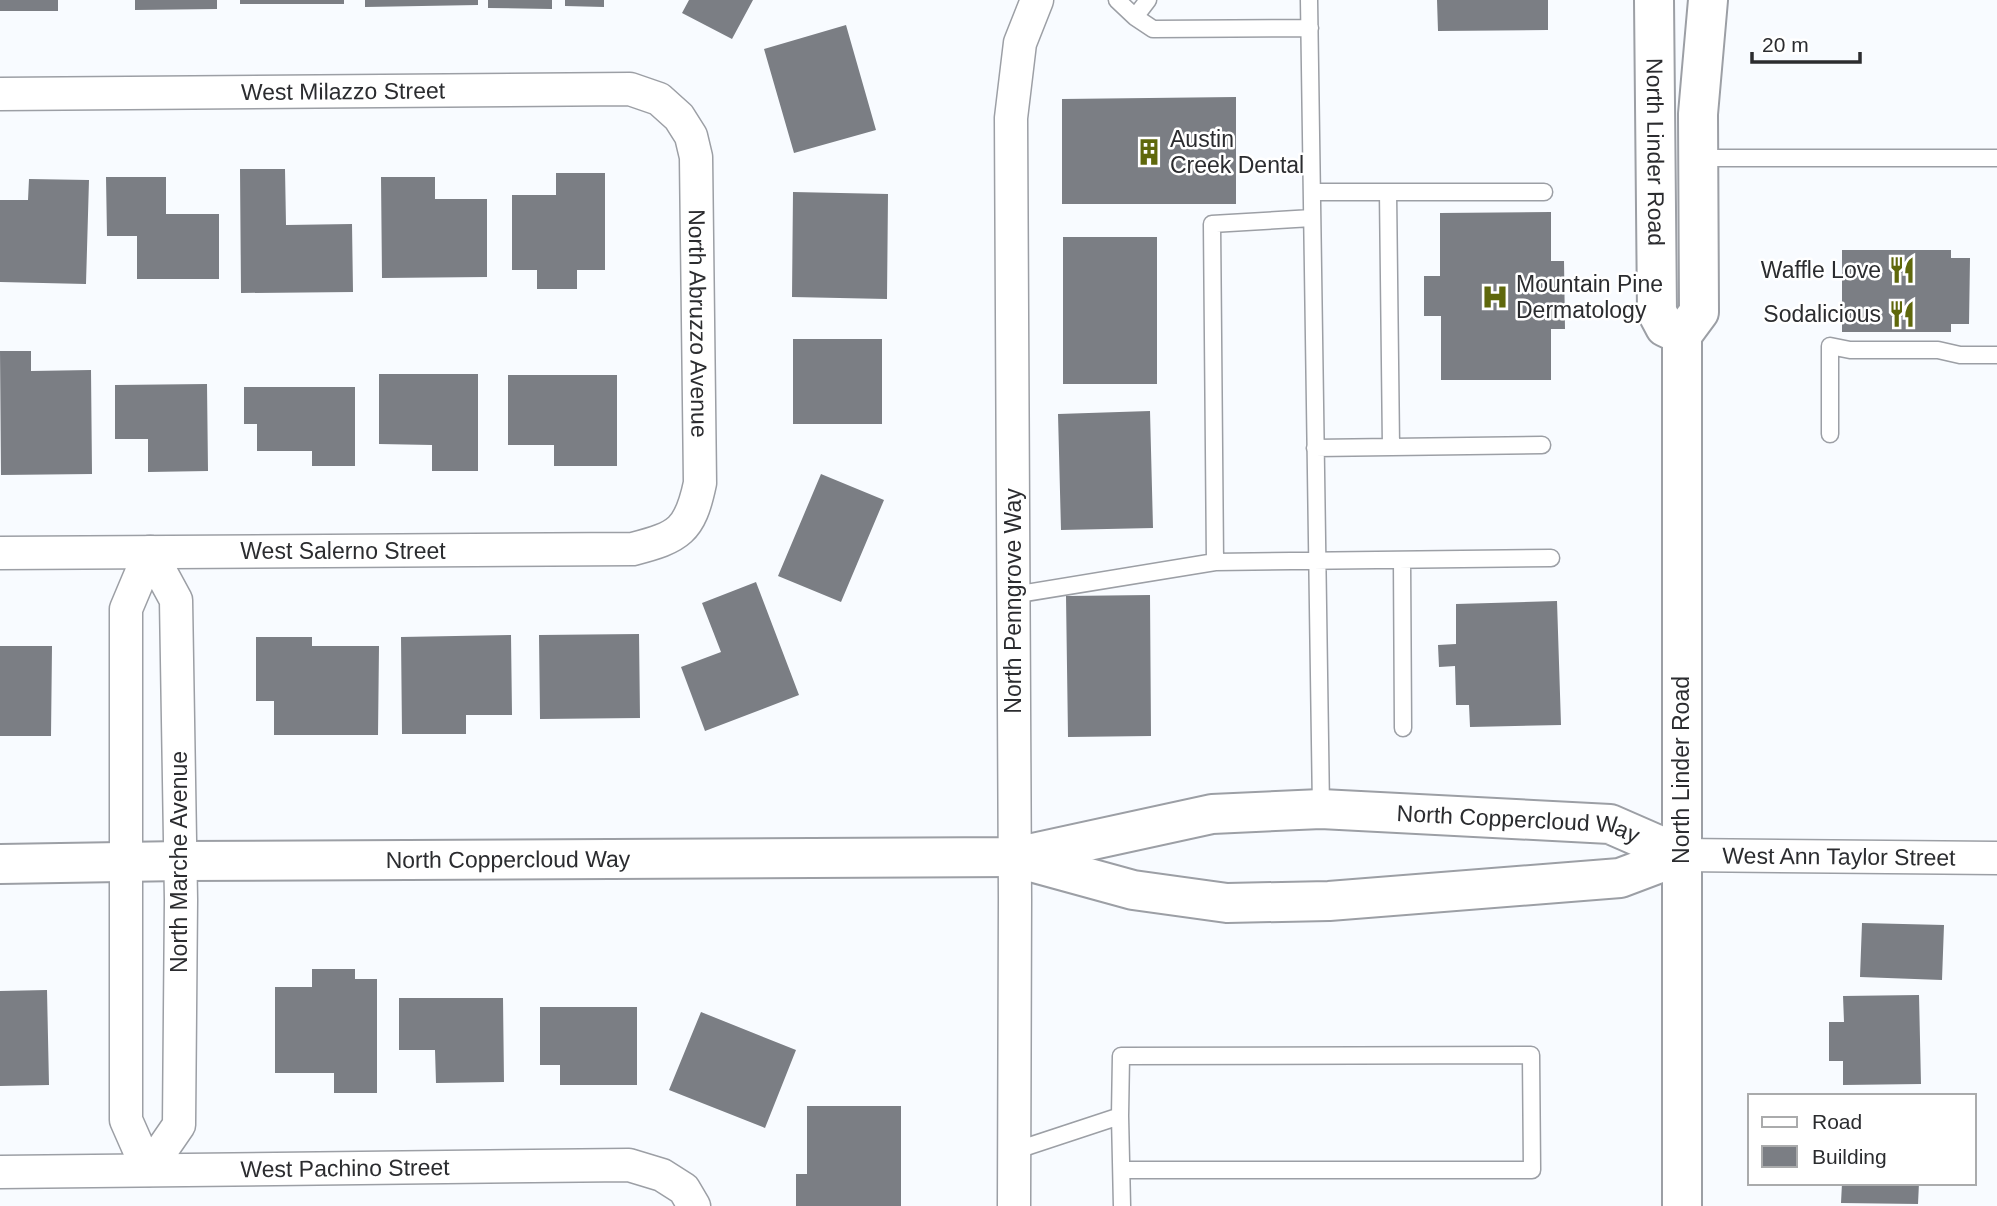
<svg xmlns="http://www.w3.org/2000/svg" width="1997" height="1206" font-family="Arial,sans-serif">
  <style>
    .building { fill: #7b7e84 }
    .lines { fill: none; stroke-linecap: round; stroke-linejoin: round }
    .service-casing { stroke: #9c9fa5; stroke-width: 19 }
    .minor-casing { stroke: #9c9fa5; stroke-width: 35 }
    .tertiary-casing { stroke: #9c9fa5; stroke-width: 42 }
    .secondary-casing { stroke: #9c9fa5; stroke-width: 42 }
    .service { stroke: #fff; stroke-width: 16 }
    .minor { stroke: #fff; stroke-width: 32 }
    .tertiary { stroke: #fff; stroke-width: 38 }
    .secondary { stroke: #fff; stroke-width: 38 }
    .labels { text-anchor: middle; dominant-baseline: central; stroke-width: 5; stroke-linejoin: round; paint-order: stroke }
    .street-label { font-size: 23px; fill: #2b2c2f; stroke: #fff }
    .poi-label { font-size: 23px; fill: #2b2c2f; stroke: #fff; text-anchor: start }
  </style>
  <rect width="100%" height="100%" fill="#f8fbff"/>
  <path class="building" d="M0,0h58v11h-58z
    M135,0h82v9l-82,1z
    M240,0h104v4h-104z
    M365,0h113v5l-113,2z
    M488,0h64v9l-64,-1z
    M565,0h39v7l-39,-1z
    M689,0h64l-21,39 -50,-26z
    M1437,0h111v30l-110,1z
    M846,25l30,105 -82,23 -30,-104z
    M1236,97v107h-174v-105z
    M240,169h45l1,56 66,-1 1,68 -112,1z
    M556,173h49v97h-28v19h-40v-19h-25v-75h44z
    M106,177h60v37h53v65h-82v-43h-30z
    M381,177h54v22h52v78l-105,1z
    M29,179l60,1 -3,104 -86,-2v-82h28z
    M793,192l95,2 -1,105 -95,-2z
    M1551,212v49h13l1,68h-14v51h-110v-64h-17v-40h16v-63z
    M1063,237h94v147h-94z
    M1842,250h109v8h19l-1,66h-18v8h-109z
    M793,339h89v85h-89z
    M0,351h31v20l60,-1 1,104 -91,1z
    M379,374h99v97h-46v-26l-53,-1z
    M508,375h109v91h-63v-21h-46z
    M207,384l1,87 -60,1v-33h-33v-54z
    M244,387h111v79h-43v-15h-55v-27h-13z
    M1150,411l3,117 -92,2 -3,-116z
    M821,474l63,26 -43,102 -63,-26z
    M756,582l43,113 -94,36 -24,-64 40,-15 -19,-49z
    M1150,595l1,141 -83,1 -2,-141z
    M1557,601l4,124 -91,2 -1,-22h-13l-1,-39 -16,1 -1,-22 18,-1v-40z
    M639,634l1,84 -100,1 -1,-84z
    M511,635l1,80h-46v19h-64l-1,-97z
    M256,637h56v9h67l-1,89h-104v-34h-18z
    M0,646h52l-1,90h-51z
    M1862,923l82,2 -2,55 -82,-3z
    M312,969h43v10h22v114h-43v-20h-59v-86h37z
    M47,990l2,95 -49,1v-95z
    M1919,995l2,89 -78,1v-24h-14v-39h15l-1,-26z
    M399,998h104l1,84 -68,1 -1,-33h-36z
    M540,1007h97v78h-77v-20h-20z
    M701,1012l95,38 -31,78 -96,-38z
    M807,1106h94v100h-105v-32h11z
    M1842,1183h77l-1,21 -77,-1z"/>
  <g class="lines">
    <defs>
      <path id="service" d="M1117,0l18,17 18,12 157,-1
        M1309,0l12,809
        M1135,17l13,-17
        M1699,158h298
        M1312,192h232
        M1388,192l3,255
        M1830,434v-88l20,4h88l22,5h37
        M1315,448l227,-3
        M1402,560l1,168
        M1215,562l-3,-338 100,-6
        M1013,595l202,-33 336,-4
        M1120,1116l1,-60 410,-1 1,115h-410
        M1014,1151l106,-35 2,90"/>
      <g id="minor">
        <path id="s1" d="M0,94l630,-5 29,10 20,18 12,19 5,21 4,326c-10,48 -21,54 -67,66l-633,4"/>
        <path d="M150,552l26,48 5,300 -2,225 -31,45 -22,-50v-511z"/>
        <path id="s2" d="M1681,855l316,3"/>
        <path id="s3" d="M0,1172l629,-7 33,10 22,14 10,17"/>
        <path d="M1014,1206l1,-307 -4,-781 9,-75 17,-43"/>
      </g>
      <g id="tertiary">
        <path d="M1020,859l113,31 94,13 102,-2 291,-23 61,-23"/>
        <path id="s4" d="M0,864l181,-3 834,-4 197,-43 109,-5 289,15 71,31"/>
      </g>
      <g id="secondary">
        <path id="s5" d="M1654,0l3,312 8,15 17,8"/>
        <path d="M1682,1206v-871l17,-23 -1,-198 10,-114"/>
      </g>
    </defs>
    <use href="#service" class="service-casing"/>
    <use href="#minor" class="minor-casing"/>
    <use href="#tertiary" class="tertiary-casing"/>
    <use href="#secondary" class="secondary-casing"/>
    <use href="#service" class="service"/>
    <use href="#minor" class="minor"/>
    <use href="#tertiary" class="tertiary"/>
    <use href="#secondary" class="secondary"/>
  </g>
  <defs>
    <symbol id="building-bare" viewBox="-9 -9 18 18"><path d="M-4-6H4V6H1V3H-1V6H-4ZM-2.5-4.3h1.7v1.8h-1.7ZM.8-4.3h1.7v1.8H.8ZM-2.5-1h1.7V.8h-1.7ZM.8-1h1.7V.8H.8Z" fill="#5f680c" stroke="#fff" stroke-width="2.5" paint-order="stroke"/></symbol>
    <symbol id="restaurant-bare" viewBox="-9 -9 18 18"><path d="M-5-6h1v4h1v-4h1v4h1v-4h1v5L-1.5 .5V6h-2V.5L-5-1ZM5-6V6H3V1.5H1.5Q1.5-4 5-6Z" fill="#5f680c" stroke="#fff" stroke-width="2.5" paint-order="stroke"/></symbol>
    <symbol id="hospital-bare" viewBox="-9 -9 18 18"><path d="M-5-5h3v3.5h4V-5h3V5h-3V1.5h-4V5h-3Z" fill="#5f680c" stroke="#fff" stroke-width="2.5" paint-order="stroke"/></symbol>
  </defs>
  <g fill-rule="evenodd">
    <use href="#building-bare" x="1130" y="133" width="38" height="38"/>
    <use href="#restaurant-bare" x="1883" y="251" width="38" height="38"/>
    <use href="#hospital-bare" x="1476" y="278" width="38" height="38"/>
    <use href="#restaurant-bare" x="1883" y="295" width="38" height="38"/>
  </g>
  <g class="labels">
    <g class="street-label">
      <text stroke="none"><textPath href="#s1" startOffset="343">West Milazzo Street</textPath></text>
      <text stroke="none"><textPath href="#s5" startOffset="152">North Linder Road</textPath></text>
      <text stroke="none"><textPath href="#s1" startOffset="898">North Abruzzo Avenue</textPath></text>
      <text x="343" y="551">West Salerno Street</text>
      <text transform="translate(1013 601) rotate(-90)">North Penngrove Way</text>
      <text transform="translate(1681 770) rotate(-90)">North Linder Road</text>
      <text stroke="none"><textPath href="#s4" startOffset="1524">North Coppercloud Way</textPath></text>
      <text stroke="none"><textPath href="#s2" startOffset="158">West Ann Taylor Street</textPath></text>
      <text stroke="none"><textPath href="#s4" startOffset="508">North Coppercloud Way</textPath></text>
      <text transform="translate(179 862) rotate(-90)">North Marche Avenue</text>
      <text stroke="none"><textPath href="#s3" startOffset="345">West Pachino Street</textPath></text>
    </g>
    <g class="poi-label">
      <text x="1170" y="139">Austin<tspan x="1170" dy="26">Creek Dental</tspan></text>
      <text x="1881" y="270" text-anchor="end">Waffle Love</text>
      <text x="1516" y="284">Mountain Pine<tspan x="1516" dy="26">Dermatology</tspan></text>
      <text x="1881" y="314" text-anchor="end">Sodalicious</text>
    </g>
  </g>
  <rect x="1748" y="1094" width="228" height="91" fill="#ffffff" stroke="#aaabac" stroke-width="2"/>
  <rect x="1762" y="1117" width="35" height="10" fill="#ffffff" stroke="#aaabac" stroke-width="2"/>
  <text x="1812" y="1129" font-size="21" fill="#2b2c2f">Road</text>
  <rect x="1762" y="1146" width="35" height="21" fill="#7b7e84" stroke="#aaabac" stroke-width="2"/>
  <text x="1812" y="1164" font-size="21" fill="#2b2c2f">Building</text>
  <path d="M1752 52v10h108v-10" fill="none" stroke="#2b2c2f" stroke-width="3.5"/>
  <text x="1762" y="52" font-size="21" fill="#2b2c2f" stroke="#ffffff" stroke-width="5" paint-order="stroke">20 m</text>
</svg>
